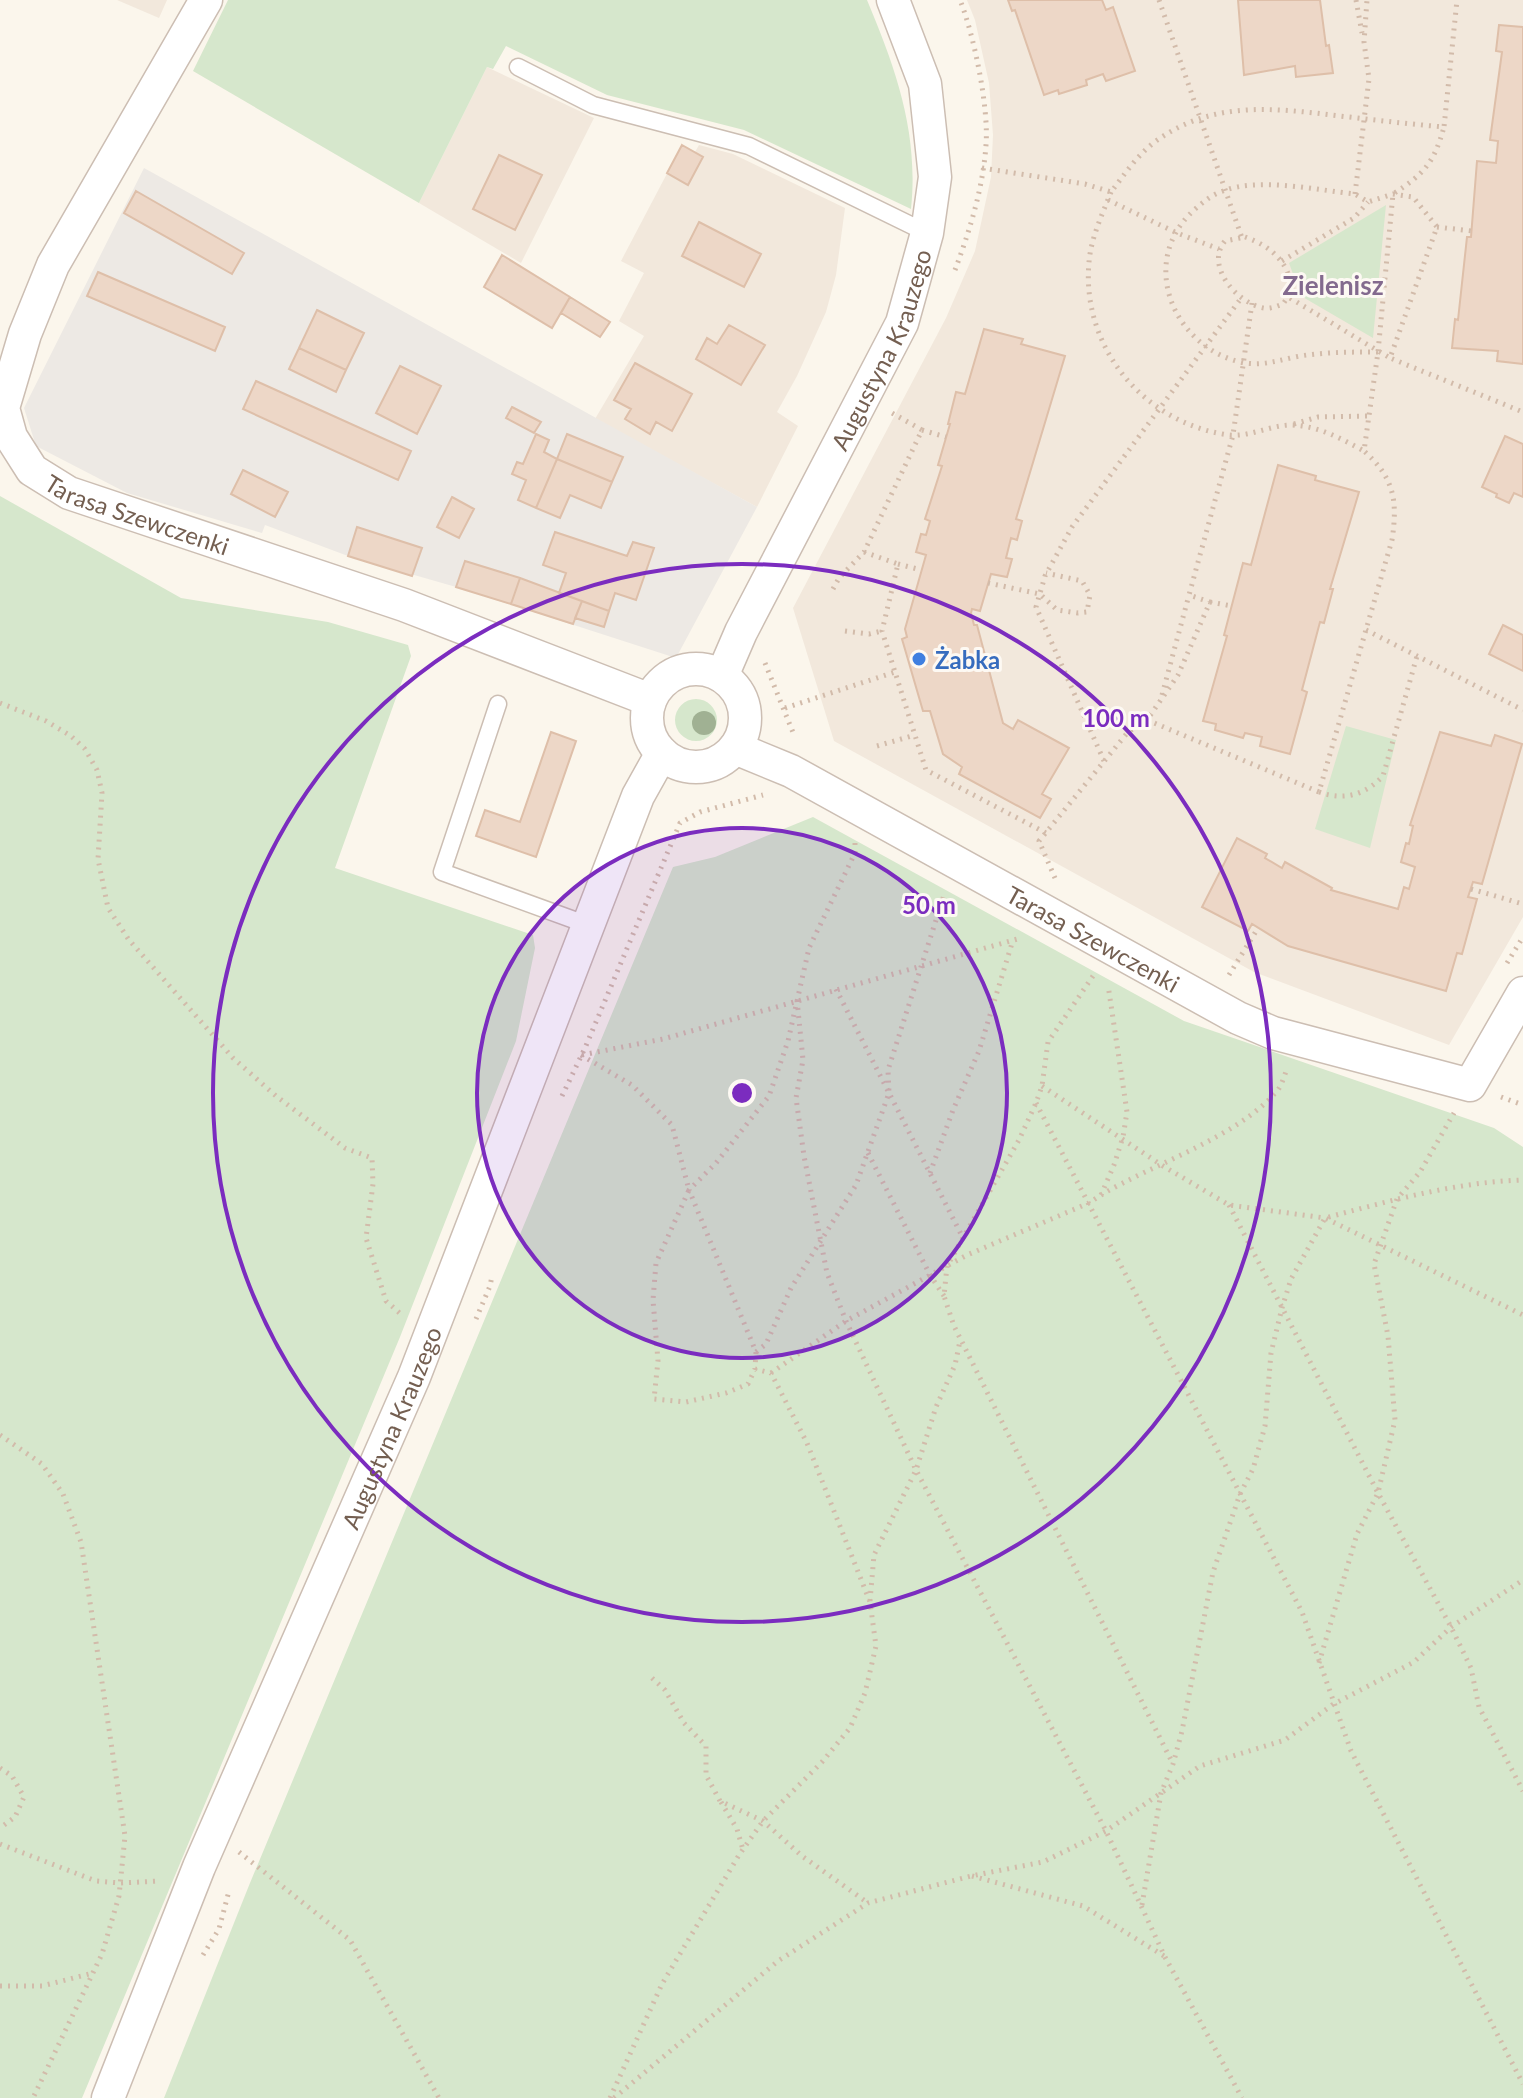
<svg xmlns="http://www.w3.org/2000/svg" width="1523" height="2098" font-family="Lato,sans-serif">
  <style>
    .residential { fill: #f2e8dc }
    .industrial { fill: #ede9e4 }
    .green { fill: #d6e7cc }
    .building { fill: #edd7c7; stroke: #debfa9; stroke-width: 2 }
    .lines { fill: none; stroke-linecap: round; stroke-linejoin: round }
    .service-casing { stroke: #ccbeb3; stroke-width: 19 }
    .minor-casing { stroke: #ccbeb3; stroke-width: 35 }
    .path { stroke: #d2bbaa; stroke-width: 5; stroke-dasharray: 2 6; stroke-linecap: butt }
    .service { stroke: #fff; stroke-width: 16 }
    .minor { stroke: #fff; stroke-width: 32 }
    .tree { fill: #a0b193 }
    .ring { fill: none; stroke: #7b2cbf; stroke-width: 4 }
    .shop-dot { fill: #3f7fe0; stroke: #fdf9f3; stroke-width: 3 }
    .labels { text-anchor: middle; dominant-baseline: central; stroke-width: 6; stroke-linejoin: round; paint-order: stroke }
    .street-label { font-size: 24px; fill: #745f51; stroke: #fdf9f3 }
    .shop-label { font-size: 24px; font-weight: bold; fill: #366cbe; stroke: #fdf9f3; text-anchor: start }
    .neighbourhood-label { font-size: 26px; font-weight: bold; fill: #836a8e; stroke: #fdf9f3 }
    .centre { fill: #7b2cbf; stroke: #fdf9f3; stroke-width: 4 }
    .ring-label { font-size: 24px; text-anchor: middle; font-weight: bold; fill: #7b2cbf; stroke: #fdf9f3; stroke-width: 6; stroke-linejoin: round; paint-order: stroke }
  </style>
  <rect width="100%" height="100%" fill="#fbf6ec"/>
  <path class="residential" d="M117,0h50l-8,18z
    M967,0h556v917l-74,128 -195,-73 -420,-231 -41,-133 153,-290 29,-67 16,-74 2,-42 -4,-52 -14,-63z
    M487,67l107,51 -73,145 -102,-60z
    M682,145l13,7 4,-7 34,9 112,54 -9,67 -10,37 -29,64 -20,36 21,14 -41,81 -162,-88 49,-83 -25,-15 25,-48 -23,-12z"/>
  <path class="industrial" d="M144,168l613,339 -81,151 -220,-71 -108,-31 -83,-31 -3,8 -135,-40 -91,-47 -12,-38z"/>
  <path class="green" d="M228,0h639c29,69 52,133 44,209l-167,-79 -137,-35 -101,-49 -13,23 -6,-2 -68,136 -226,-132z
    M1386,205l-13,133 -72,-42 -12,-33z
    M0,496l181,102 147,24 80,23 3,11 -76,212 198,67 2,13 -19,93 -116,296 -318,761h-82z
    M675 720a21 21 0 1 1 42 0a21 21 0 1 1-42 0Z
    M1346,726l50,14 -26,108 -55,-19z
    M813,817l371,204 310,107 29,19v951h-1359l86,-215 423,-1016 42,-10z"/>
  <path class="building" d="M1008,0h94l4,10 7,-3 22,64 -29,10 -3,-7 -17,6 1,5 -28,9 -1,-4 -14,5 -29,-85 -3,1z
    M1238,0h82l6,46 3,-1 4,28 -37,4 -1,-11 -51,9z
    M1499,25l24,2v337l-26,-3 1,-10 -46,-3 3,-29 3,1 9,-83h4l6,-76 19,2 2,-22 -8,-1 12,-88 -6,-1z
    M682,145l21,12 -15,28 -21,-12z
    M499,155l43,20 -27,55 -42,-21z
    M136,191l108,62 -12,21 -108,-61z
    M699,222l62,32 -17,33 -62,-31z
    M502,255l68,42 -18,31 -68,-41z
    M98,272l127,55 -10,24 -128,-55z
    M570,297l40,25 -10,15 -39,-24z
    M317,310l47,23 -18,37 -47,-22z
    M729,325l36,20 -24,40 -45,-26 11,-21 10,6z
    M984,329l39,10 -2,5 44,12 -49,163 6,2 -5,19 -6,-2 -5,20 6,1 -5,18 -16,-3 -11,37 -8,-2 -1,4 3,12h3l26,98 10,6 5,-9 51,28 -27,46 9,5 -11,19 -81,-44 3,-7 -19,-13 -13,-43h-7l-21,-72 5,-2 -2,-8 21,-74 -10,-3 5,-18 5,1 4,-14 -5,-2 17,-53 -4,-1 12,-41h-2l8,-32 9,2z
    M299,348l47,22 -10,22 -47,-23z
    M635,363l57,31 -20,37 -16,-9 -6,12 -25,-15 6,-10 -17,-9z
    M400,366l41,20 -24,48 -41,-21z
    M256,381l155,70 -13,29 -155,-71z
    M512,407l29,15 -7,11 -28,-15z
    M536,434l13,6 -5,12 13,7 -21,49 -18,-8 8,-20 -14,-6 5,-12 6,2z
    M567,434l56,23 -11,25 -55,-23z
    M1505,436l18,8v53l-9,-4 -5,10 -13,-6 1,-3 -15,-7z
    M557,459l55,23 -11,26 -31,-13 -10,23 -24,-10z
    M1278,465l38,11 -1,4 44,12 -29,97h3l-9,34 -4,-1 -18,68 5,2 -17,62 -30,-8 2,-9 -17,-4 -2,5 -28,-8 1,-6 -13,-3 24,-85 -3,-1 19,-72 8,2z
    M243,470l45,22 -13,25 -44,-23z
    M452,497l22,12 -15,29 -22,-11z
    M357,527l65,21 -10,28 -64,-20z
    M555,532l72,24 6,-14 21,6 -18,52 -21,-7 -6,18 -50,-18 7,-20 -23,-8z
    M465,561l55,17 -9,26 -55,-17z
    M520,578l62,23 -9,23 -62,-20z
    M582,601l27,10 -5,16 -29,-9z
    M1503,625l20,10v36l-34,-17z
    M551,732l25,9 -40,116 -60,-21 9,-26 35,12z
    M1440,732l51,14 4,-11 27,9 -40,140 -9,-2 -5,15 9,2 -15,55 -5,-1 -11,38 -158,-45 -36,-22 -4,7 -46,-24 35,-69 30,16 -2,4 17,10 3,-6 47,26 -1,2 67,19 6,-22 5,2 6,-22 -14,-5 5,-19 3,1 4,-18 -3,-1z"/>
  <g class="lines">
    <defs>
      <path id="service" d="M518,67l75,38 156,41 178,87
        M498,704l-56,168 146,53"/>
      <g id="minor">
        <path id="s1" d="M206,0l-153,265 -28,69 -22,74 8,29 21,33 37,23 335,112 246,95"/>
        <circle cx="696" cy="718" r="49"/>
        <path id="s2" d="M722,676l19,-44 161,-309 25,-90 8,-56 -10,-93 -32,-84"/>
        <path id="s3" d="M735,748l56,23 447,247 35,15 197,52 53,-92"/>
        <path id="s4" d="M108,2098l91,-231 215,-490 224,-581 24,-43"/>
      </g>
    </defs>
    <use href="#service" class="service-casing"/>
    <use href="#minor" class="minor-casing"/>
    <path class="path" d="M1159,0l83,238
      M1356,0l6,33
      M982,168l103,16 26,8c14,-18 26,-37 45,-51 57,-41 118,-33 184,-25 35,4 69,8 104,11l13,-127
      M1111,192c-9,23 -20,46 -22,70 -8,86 56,162 140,173 20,2 40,-9 60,-10 28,0 51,13 75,26
      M1355,194l14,-115 -5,-37 3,-42
      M1108,200l69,33 42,16
      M1437,227l35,4
      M1245,237c26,9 45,26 47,54l-9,13c-6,2 -12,5 -19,4 -26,-4 -60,-42 -39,-67z
      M1282,261l72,-43 14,-16
      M955,270c15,-40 28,-82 31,-125 3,-37 -12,-110 -26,-145
      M1290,298l100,60
      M1252,303l-19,132 -44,160 21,7 -32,73 -31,45 172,72 73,-252c6,-40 2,-62 -28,-89l14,-99 15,-158c31,-20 41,-31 51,-67
      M1378,352c-26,0 -52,0 -78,4 -21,4 -39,11 -60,6 -67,-16 -102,-100 -47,-151 9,-8 18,-16 30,-20 36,-14 93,-1 132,3l13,8 25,-8 20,3 24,30 -47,131 133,54
      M1294,424l24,-7 51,-1
      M922,430l24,7
      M864,552l34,12 -16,67 44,139 120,63
      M898,564l23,6
      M988,583l52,11 17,16 21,3 9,-1 3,-17 -8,-14 -36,-8
      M833,589l6,-11 25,-26 58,-122 -30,-17
      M1210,602l22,4
      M1366,630l157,80
      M845,631l24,3 13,-3
      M765,663l29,72
      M1162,695l27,-100
      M0,703l46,18 25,15 14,13 12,21 5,23 -4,66 10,49 21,32 104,118 43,38 69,52 27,10 1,26 -7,54 20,63 17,15
      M785,708l110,-36
      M877,746l38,-11
      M1104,761l-68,-154 9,-31 27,-49 170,-230
      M1319,792c25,9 46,3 64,-16l34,-120
      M1055,878l-16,-37 89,-109 19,-12
      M1471,889l52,15
      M1507,963l16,-26
      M1229,975l29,-47
      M1093,976l-45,66 -6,44 -6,17 -17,37 -72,126 -3,30 10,30 218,436
      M836,989l127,249
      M797,1000l6,60 -7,38 8,58 23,117 19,48 70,149 190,361 59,126 77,141
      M581,1055l51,30 40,40 17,65 -33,73 -3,37 5,61 -4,38 32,3 40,-9 22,-9 7,-15 1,-17 -67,-162 27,-27 53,-67 19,-55 21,-93 46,-95v-10
      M582,1055l81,-16 358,-101
      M1042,1086l121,80 66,39 96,13 198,97
      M562,1096l23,-48 95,-225 20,-11 63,-17
      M1501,1097l22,8
      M1036,1103l266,509 49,139 172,333
      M868,1153l62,122 14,21
      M930,1173l23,-63 26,-59 34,-111
      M1101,1195c52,-31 137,-58 176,-104 5,-6 7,-15 10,-22
      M1229,1205l149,288 73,134 20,41 8,39 44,84
      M476,1319l14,-33 2,-10
      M756,1352l10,-8 25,-56 65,-103 33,-92 -1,-23 57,-178
      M771,1373l75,-52 121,-66 122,-52 12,-8 13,-30 9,-28 4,-25 -19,-127
      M0,1435l42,29 21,30 18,48 44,294 -6,60 -17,58 -69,144
      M870,1601l4,-46 42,-85 20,-63 19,-42 5,-24
      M1319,1663l38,-129 21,-41 17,-73 -7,-84 -14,-72 23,-65 23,-27 34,-59
      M652,1678l13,12 19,33 22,23v29l14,26 43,20 39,35 66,47
      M0,1768l12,8 12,21 -9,20 -15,11
      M721,1802l16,27 6,21
      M0,1844l96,37 24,2 40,-2
      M239,1852l111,88 89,158
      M972,1876l111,30 81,50
      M1142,1905l19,-112 12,-29 9,-33 31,-159 27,-78 13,-25 12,-43 6,-73 11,-45 9,-29 34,-61c64,-17 131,-36 198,-38
      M203,1955l16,-26 10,-38
      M0,1986h42l51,-13
      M610,2098l52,-114 77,-129 24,-34 59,-59 28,-34 15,-35 11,-47 -6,-44 -63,-159 -36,-70 -16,-4
      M614,2098l164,-137 90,-58 103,-27 72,-14 63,-31 94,-65 85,-26 47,-35 82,-43 37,-35 72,-47"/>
    <use href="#service" class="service"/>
    <use href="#minor" class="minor"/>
  </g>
  <circle class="tree" cx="704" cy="723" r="12"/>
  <circle cx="742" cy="1093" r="265" fill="#7b2cbf" fill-opacity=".12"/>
  <g class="ring">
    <circle cx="742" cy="1093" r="265"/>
    <circle cx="742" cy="1093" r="529"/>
  </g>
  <circle class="shop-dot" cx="919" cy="659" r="8"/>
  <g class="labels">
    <g class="street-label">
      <text stroke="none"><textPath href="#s2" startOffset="364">Augustyna Krauzego</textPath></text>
      <text stroke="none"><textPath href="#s1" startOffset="642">Tarasa Szewczenki</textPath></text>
      <text stroke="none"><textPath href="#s3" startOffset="406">Tarasa Szewczenki</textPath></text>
      <text stroke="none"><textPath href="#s4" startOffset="728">Augustyna Krauzego</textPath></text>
    </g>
    <g class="shop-label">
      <text x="935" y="659">Żabka</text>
    </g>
    <g class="neighbourhood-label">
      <text x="1333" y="285">Zielenisz</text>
    </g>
  </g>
  <circle cx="742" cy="1093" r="12" class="centre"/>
  <g class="ring-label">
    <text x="1116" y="727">100 m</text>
    <text x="929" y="914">50 m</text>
  </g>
</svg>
